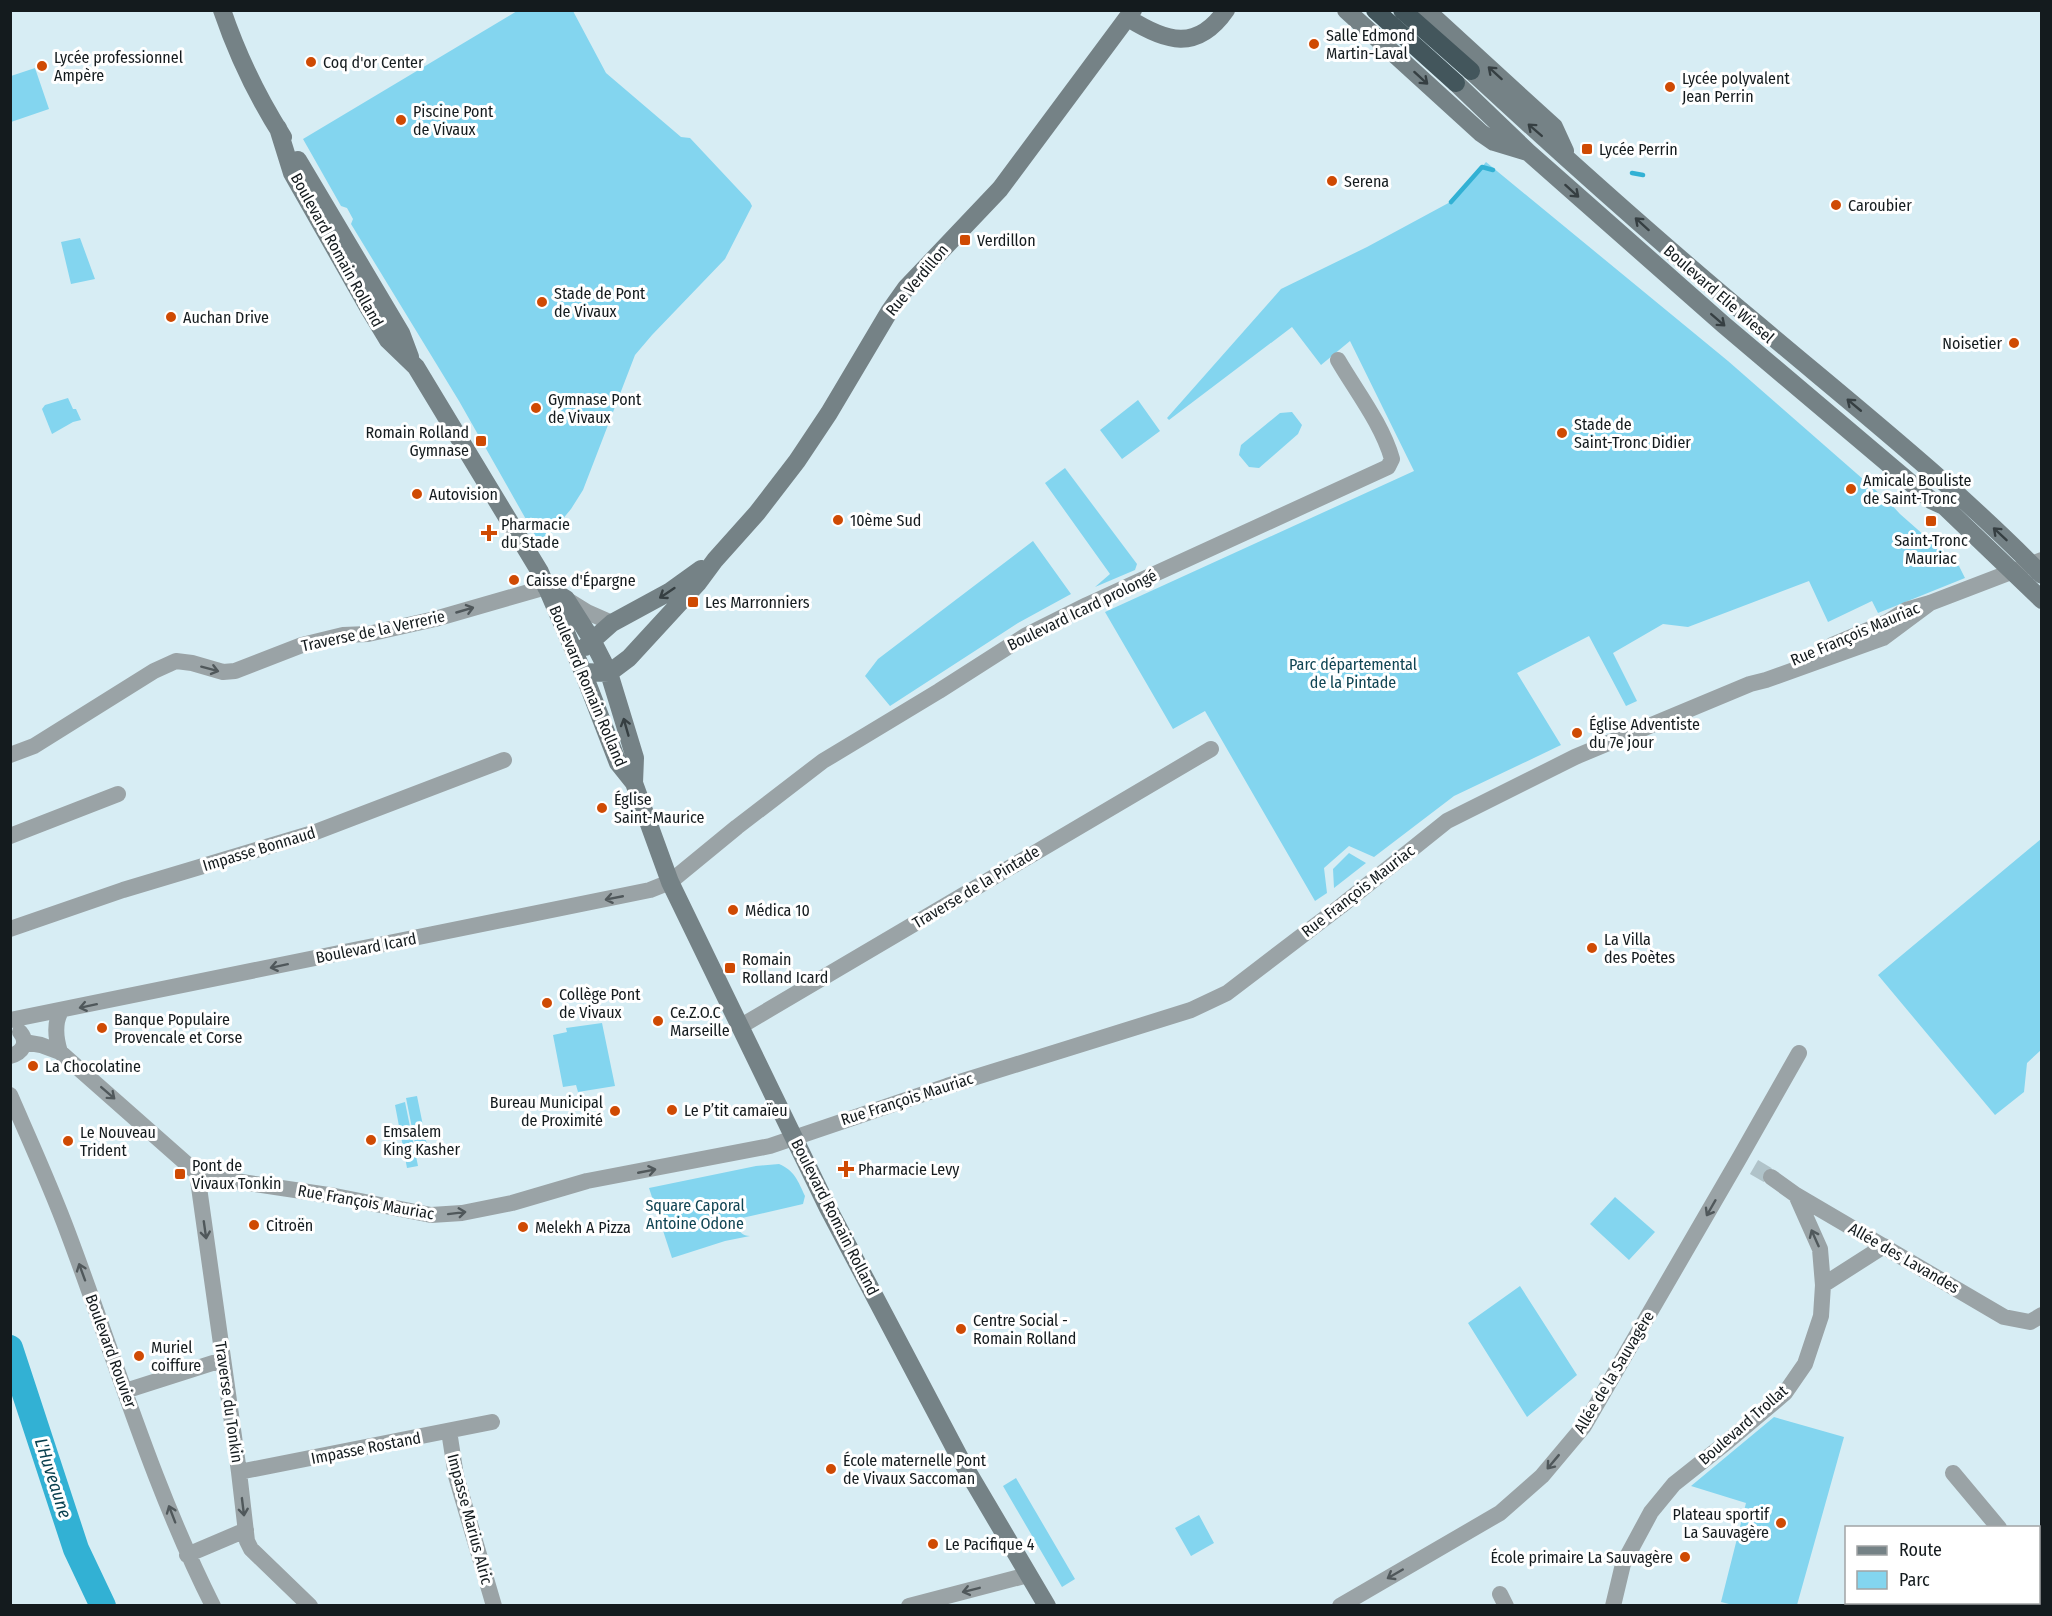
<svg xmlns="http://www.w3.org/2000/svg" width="2052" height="1616" font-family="'Fira Sans Condensed',sans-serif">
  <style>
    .green { fill: #83d5ef }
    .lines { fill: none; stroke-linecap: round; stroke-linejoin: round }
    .stream { stroke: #32b1d4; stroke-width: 4.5 }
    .river { stroke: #32b1d4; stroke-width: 26 }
    .street-tunnel { stroke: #b0c3c9; stroke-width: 16; stroke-dasharray: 16 8; stroke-linecap: butt }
    .street { stroke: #9aa3a6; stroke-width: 16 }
    .secondary { stroke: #758286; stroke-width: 18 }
    .highway { stroke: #43565c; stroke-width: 18 }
    .oneway { stroke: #363f42 }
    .oneway2 { stroke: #50585b }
    .poi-dot { fill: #cf4a03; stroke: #fff; stroke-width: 2 }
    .labels { text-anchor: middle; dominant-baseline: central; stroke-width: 6; stroke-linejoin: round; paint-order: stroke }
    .poi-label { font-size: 16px; fill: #141b1e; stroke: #fff; text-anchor: start }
    .street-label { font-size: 16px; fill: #141b1e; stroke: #fff }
    .park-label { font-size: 16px; fill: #104554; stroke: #fff }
    .water-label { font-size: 18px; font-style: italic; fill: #073f4e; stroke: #fff }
  </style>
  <rect width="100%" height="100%" fill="#d7edf4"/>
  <path class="green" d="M517,11h56l33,62 75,64 9,1 60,64 2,4 -27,53 -73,76 -17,20 -52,135 -12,19 -24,29 -11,-1 -77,-136 -108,-177 2,-5 -6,-11 -6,-2 -38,-67z
    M35,68l14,41 -38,13v-46z
    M1486,162l242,199 160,140 12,13 59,52 6,12 -87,35 -6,-12 -44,21 -19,-41 -121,46 -25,-3 -50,29 24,48 -11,5 -37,-70 -72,37 44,72 -107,51 -80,61 -25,-11 -25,22 3,25 -12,8 -110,-190 -32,18 -68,-117 309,-141 -64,-130 -29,24 -29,-38 -123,93 -2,-2 114,-129 86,-42 87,-47z
    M80,238l15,41 -24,5 -10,-42z
    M68,398l5,11h3l5,11 -8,2 -21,12 -10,-25 3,-4z
    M1138,400l22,31 -38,28 -22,-29z
    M1292,412l10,13 -4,9 -39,34 -10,-1 -10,-12 2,-10 39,-32z
    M1065,468l72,96 -2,6 -40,17 15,-13 -65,-91z
    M1033,541l38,53 -53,29 -128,83 -25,-30 13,-17z
    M2041,839v211l-14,13 -3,29 -29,23 -117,-140z
    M1349,853l17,10 -32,25 -1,-19z
    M602,1023l13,63 -37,6 -2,-7 -13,2 -10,-52 14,-3 -1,-4z
    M417,1096l12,59 -11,3 -12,-60z
    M405,1102l13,64 -11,2 -12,-63z
    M779,1164c16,7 19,17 26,32l-2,8 -61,14c-8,8 -3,18 8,18l-25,5 -53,17 -23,-70 107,-22z
    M1615,1197l40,35 -26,28 -39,-36z
    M1520,1286l57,89 -50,42 -59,-94z
    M1774,1417l70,20 -47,168 -60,1 -16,-4 25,-99 -55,-17z
    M1016,1478l59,101 -13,8 -59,-101z
    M1199,1515l15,28 -23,13 -16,-28z"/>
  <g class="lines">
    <path class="stream" d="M1632,173l11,2
      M1451,202l31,-35 11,3"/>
    <path class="river" d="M10,1348l66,201 27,57"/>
    <path class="street-tunnel" d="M1754,1167l17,10"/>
    <path class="street" d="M566,599l21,13 25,11
      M1832,645l57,-24 17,-11 24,-7 112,-43
      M10,755l24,-9 120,-75 22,-10 16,2 31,9 12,-1 67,-26 41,-10 25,-1 67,-15 111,-32
      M10,836l108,-42
      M10,929l113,-39 190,-57 191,-73
      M10,1020l640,-130 20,-8 67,-55 86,-66 116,-70 86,-55 62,-31 301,-138 4,-8c-10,-35 -36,-68 -54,-99
      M741,1026l470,-277
      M24,1042l17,3 19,7 137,121 12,4 126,19 96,19 31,-2 50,-10 75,-22 183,-35 177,-60 244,-76 36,-17 114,-87 106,-85 128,-64 175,-73 16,-4 117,-42 47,-35
      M60,1052c-4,-13 -6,-29 1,-41
      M10,1056c12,-3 19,-13 10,-24
      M10,1095c20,46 41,92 58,138 47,125 85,254 145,373
      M197,1173l42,299 8,69 4,8 59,57
      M1771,1177l25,18 208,122 26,5 12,-7
      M1823,1285l61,-39
      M125,1391l97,-31
      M449,1431l7,45 38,130
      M239,1472l253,-50
      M1953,1473l46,55
      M187,1555l59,-25
      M2038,1575l4,4
      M1500,1594l6,12
      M909,1606l119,-31
      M1340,1606l160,-93 42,-37 42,-50 156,-269 59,-104
      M1613,1606l10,-42 28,-52 23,-28 53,-42 58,-49 20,-29 16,-48 2,-31 -3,-36 -24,-54"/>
    <path class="secondary" d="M222,10c15,44 36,88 61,127
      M1346,10l135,123 13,9 33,10
      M1426,10l128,117 11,24
      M1128,18c38,24 69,34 98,-8
      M1471,71c93,86 188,171 285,252 97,82 197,161 286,252
      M1456,83l72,69 196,173 207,175 13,6 98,94
      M278,128l14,45 76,134 20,33 28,27 124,205 43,100 35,91 16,20 36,99 158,326 134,254 85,144
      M298,160l103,173 9,24
      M546,587l20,12 26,41 17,33 26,85 -1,25
      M585,647l27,-24 57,-31 32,-23
      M583,672l26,1 20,-15 69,-75 17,-23 42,-47 40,-52 32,-48 60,-101 17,-24 94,-99 133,-179"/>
    <path class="highway" d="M1375,10l81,73
      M1402,10l69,61"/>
  </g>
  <defs><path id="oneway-shaft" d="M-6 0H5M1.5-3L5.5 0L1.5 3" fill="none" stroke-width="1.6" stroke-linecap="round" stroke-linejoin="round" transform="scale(1.5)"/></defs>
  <g class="oneway">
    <use href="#oneway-shaft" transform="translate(1495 73) rotate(-138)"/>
    <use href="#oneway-shaft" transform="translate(1421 78) rotate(42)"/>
    <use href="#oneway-shaft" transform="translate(1535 130) rotate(-139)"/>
    <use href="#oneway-shaft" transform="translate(1572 191) rotate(42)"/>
    <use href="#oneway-shaft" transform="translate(1642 224) rotate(-138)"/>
    <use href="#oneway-shaft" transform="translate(1718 320) rotate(41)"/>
    <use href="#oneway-shaft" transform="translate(1854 405) rotate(-140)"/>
    <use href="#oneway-shaft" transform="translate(2000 534) rotate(-137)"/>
    <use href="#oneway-shaft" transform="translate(667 593) rotate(146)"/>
    <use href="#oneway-shaft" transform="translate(626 727) rotate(-106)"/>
  </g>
  <g class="oneway2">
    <use href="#oneway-shaft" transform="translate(465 610) rotate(-16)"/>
    <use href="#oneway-shaft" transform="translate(210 669) rotate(15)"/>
    <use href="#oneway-shaft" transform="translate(614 898) rotate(169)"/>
    <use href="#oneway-shaft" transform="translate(279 966) rotate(168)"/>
    <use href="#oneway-shaft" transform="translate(88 1006) rotate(168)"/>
    <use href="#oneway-shaft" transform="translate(108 1093) rotate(41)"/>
    <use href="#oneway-shaft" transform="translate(647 1171) rotate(-11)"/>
    <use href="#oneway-shaft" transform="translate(1711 1208) rotate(120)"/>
    <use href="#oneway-shaft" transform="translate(457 1213) rotate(-7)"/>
    <use href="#oneway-shaft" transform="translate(205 1230) rotate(82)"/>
    <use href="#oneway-shaft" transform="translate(1815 1238) rotate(-114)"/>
    <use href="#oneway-shaft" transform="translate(82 1272) rotate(-110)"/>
    <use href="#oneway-shaft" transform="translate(1553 1462) rotate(130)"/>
    <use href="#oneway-shaft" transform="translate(243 1507) rotate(83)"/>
    <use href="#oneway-shaft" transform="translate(172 1514) rotate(-111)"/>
    <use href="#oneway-shaft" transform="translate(1395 1574) rotate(150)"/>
    <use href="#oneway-shaft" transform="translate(971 1590) rotate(166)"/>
  </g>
  <g class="poi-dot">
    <circle cx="1314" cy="44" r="6"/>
    <circle cx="311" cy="62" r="6"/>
    <circle cx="42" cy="66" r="6"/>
    <circle cx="1670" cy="87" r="6"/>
    <circle cx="401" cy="120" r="6"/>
    <rect x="1581" y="143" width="12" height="12" rx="3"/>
    <circle cx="1332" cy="181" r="6"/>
    <circle cx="1836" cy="205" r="6"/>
    <rect x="959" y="234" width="12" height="12" rx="3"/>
    <circle cx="542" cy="302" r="6"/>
    <circle cx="171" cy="317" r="6"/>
    <circle cx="2014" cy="343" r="6"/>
    <circle cx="536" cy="408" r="6"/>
    <circle cx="1562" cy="433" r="6"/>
    <rect x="475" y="435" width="12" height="12" rx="3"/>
    <circle cx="1851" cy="489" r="6"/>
    <circle cx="417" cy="494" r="6"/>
    <circle cx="838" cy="520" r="6"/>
    <rect x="1925" y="515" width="12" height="12" rx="3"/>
    <path d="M486 524h6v6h6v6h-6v6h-6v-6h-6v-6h6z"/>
    <circle cx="514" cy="580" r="6"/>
    <rect x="687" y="596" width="12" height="12" rx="3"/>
    <circle cx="1577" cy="733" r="6"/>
    <circle cx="602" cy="808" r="6"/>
    <circle cx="733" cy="910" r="6"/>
    <circle cx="1592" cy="948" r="6"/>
    <rect x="724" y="962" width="12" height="12" rx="3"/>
    <circle cx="547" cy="1003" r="6"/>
    <circle cx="658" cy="1021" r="6"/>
    <circle cx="102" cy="1028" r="6"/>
    <circle cx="33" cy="1066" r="6"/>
    <circle cx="672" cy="1110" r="6"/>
    <circle cx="615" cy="1111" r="6"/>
    <circle cx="371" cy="1140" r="6"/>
    <circle cx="68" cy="1141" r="6"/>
    <path d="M843 1160h6v6h6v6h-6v6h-6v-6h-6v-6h6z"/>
    <rect x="174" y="1168" width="12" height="12" rx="3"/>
    <circle cx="254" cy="1225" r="6"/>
    <circle cx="523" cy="1227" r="6"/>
    <circle cx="961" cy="1329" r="6"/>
    <circle cx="139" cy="1356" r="6"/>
    <circle cx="831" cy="1469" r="6"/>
    <circle cx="1781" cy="1523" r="6"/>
    <circle cx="933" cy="1544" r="6"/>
    <circle cx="1685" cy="1557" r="6"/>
  </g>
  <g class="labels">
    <g class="poi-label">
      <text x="1326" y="35">Salle Edmond<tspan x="1326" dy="18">Martin-Laval</tspan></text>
      <text x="54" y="57">Lycée professionnel<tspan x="54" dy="18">Ampère</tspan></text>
      <text x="323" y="62">Coq d'or Center</text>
      <text x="1682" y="78">Lycée polyvalent<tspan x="1682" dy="18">Jean Perrin</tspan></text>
      <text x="413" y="111">Piscine Pont<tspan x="413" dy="18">de Vivaux</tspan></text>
      <text x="1599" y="149">Lycée Perrin</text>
      <text x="1344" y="181">Serena</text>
      <text x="1848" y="205">Caroubier</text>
      <text x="977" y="240">Verdillon</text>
      <text x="554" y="293">Stade de Pont<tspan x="554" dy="18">de Vivaux</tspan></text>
      <text x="183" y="317">Auchan Drive</text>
      <text x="2002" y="343" text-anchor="end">Noisetier</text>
      <text x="548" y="399">Gymnase Pont<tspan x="548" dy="18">de Vivaux</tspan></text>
      <text x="1574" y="424">Stade de<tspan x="1574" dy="18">Saint-Tronc Didier</tspan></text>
      <text x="469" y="432" text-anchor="end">Romain Rolland<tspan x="469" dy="18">Gymnase</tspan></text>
      <text x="1863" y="480">Amicale Bouliste<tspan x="1863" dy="18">de Saint-Tronc</tspan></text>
      <text x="429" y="494">Autovision</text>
      <text x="850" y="520">10ème Sud</text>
      <text x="501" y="524">Pharmacie<tspan x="501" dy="18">du Stade</tspan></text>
      <text x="1931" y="540" text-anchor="middle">Saint-Tronc<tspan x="1931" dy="18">Mauriac</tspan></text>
      <text x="526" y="580">Caisse d'Épargne</text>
      <text x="705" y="602">Les Marronniers</text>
      <text x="1589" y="724">Église Adventiste<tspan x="1589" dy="18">du 7e jour</tspan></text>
      <text x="614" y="799">Église<tspan x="614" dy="18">Saint-Maurice</tspan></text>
      <text x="745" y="910">Médica 10</text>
      <text x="1604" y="939">La Villa<tspan x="1604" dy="18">des Poètes</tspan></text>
      <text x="742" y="959">Romain<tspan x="742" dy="18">Rolland Icard</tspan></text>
      <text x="559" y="994">Collège Pont<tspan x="559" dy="18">de Vivaux</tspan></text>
      <text x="670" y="1012">Ce.Z.O.C<tspan x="670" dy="18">Marseille</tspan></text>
      <text x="114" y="1019">Banque Populaire<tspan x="114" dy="18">Provencale et Corse</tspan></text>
      <text x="45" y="1066">La Chocolatine</text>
      <text x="603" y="1102" text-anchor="end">Bureau Municipal<tspan x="603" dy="18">de Proximité</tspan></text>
      <text x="684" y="1110">Le P’tit camaïeu</text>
      <text x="383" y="1131">Emsalem<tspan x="383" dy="18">King Kasher</tspan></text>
      <text x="80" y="1132">Le Nouveau<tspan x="80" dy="18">Trident</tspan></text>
      <text x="192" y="1165">Pont de<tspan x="192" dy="18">Vivaux Tonkin</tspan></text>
      <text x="858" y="1169">Pharmacie Levy</text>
      <text x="266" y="1225">Citroën</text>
      <text x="535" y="1227">Melekh A Pizza</text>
      <text x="973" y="1320">Centre Social -<tspan x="973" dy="18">Romain Rolland</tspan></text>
      <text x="151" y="1347">Muriel<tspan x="151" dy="18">coiffure</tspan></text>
      <text x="843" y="1460">École maternelle Pont<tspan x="843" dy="18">de Vivaux Saccoman</tspan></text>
      <text x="1769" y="1514" text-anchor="end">Plateau sportif<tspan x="1769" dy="18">La Sauvagère</tspan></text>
      <text x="945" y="1544">Le Pacifique 4</text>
      <text x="1673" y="1557" text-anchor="end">École primaire La Sauvagère</text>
    </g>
    <g class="street-label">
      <text transform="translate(337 250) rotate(61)">Boulevard Romain Rolland</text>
      <text transform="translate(917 280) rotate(-50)">Rue Verdillon</text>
      <text transform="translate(1719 294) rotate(41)">Boulevard Elie Wiesel</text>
      <text transform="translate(1082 610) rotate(-26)">Boulevard Icard prolongé</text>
      <text transform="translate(373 631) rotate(-12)">Traverse de la Verrerie</text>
      <text transform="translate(1855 634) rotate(-23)">Rue François Mauriac</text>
      <text transform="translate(588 686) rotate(67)">Boulevard Romain Rolland</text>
      <text transform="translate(259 849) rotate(-17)">Impasse Bonnaud</text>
      <text transform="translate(976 887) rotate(-31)">Traverse de la Pintade</text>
      <text transform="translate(1358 891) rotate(-38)">Rue François Mauriac</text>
      <text transform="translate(366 948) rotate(-11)">Boulevard Icard</text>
      <text transform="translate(907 1099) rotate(-18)">Rue François Mauriac</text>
      <text transform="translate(366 1202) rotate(10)">Rue François Mauriac</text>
      <text transform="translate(835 1217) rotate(63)">Boulevard Romain Rolland</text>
      <text transform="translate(1904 1258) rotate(30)">Allée des Lavandes</text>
      <text transform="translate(111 1351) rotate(70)">Boulevard Rouvier</text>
      <text transform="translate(1614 1372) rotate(-59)">Allée de la Sauvagère</text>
      <text transform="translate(229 1402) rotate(82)">Traverse du Tonkin</text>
      <text transform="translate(1743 1425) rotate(-41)">Boulevard Trollat</text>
      <text transform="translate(366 1448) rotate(-11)">Impasse Rostand</text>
      <text transform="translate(470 1519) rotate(75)">Impasse Marius Alric</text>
    </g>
    <g class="park-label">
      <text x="1353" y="664">Parc départemental<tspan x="1353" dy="18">de la Pintade</tspan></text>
      <text x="695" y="1205">Square Caporal<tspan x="695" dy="18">Antoine Odone</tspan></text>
    </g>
    <g class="water-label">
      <text transform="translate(53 1478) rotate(72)">L'Huveaune</text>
    </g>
  </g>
  <rect width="2052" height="1616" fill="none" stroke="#141b1e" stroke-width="24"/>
  <rect x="1845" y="1526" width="195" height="78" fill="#ffffff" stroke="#a1a4a5" stroke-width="1.5"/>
  <rect x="1857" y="1546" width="30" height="9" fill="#758286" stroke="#a1a4a5" stroke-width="1.5"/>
  <text x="1899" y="1556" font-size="18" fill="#141b1e">Route</text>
  <rect x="1857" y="1571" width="30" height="18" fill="#83d5ef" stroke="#a1a4a5" stroke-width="1.5"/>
  <text x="1899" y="1586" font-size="18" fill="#141b1e">Parc</text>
</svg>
